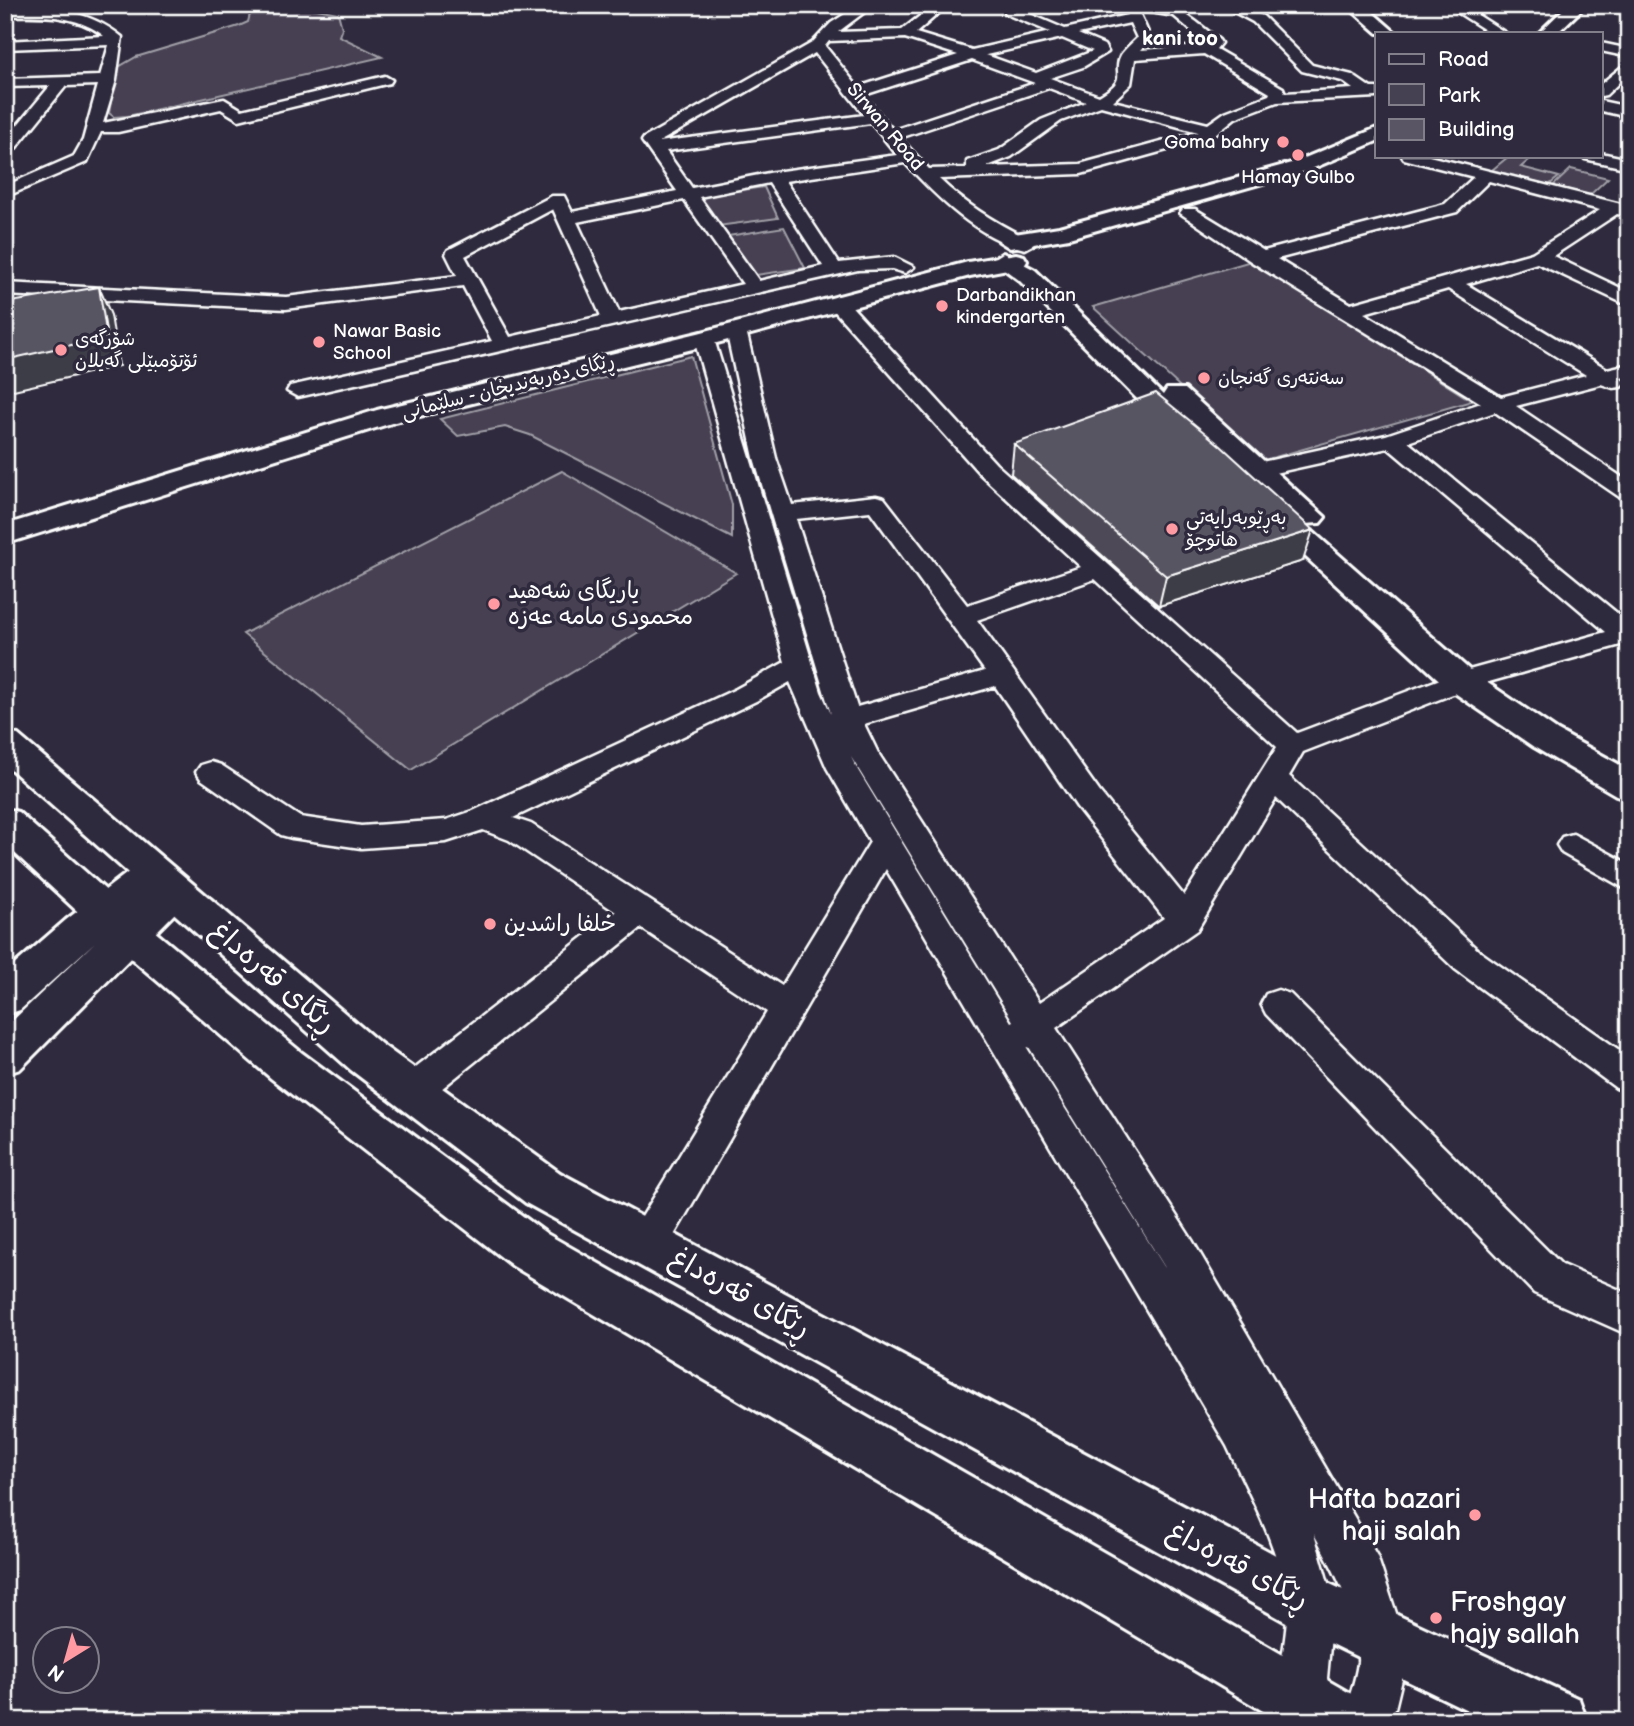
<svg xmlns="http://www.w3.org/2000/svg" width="1634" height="1726" font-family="'Balsamiq Sans','Playpen Sans Arabic',sans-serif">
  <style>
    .green { fill: #464152; stroke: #a2a0a8; stroke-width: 2 }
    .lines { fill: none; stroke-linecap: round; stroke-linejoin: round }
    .minor-casing { stroke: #fff; stroke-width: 5 }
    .tertiary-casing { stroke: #fff; stroke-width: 6 }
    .secondary-casing { stroke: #fff; stroke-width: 6 }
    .primary-casing { stroke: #fff; stroke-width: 6 }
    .trunk-casing { stroke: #fff; stroke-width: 6 }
    .minor { fill: #2f2a3d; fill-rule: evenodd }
    .tertiary { fill: #2f2a3d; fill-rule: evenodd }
    .secondary { fill: #2f2a3d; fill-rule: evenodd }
    .primary { fill: #2f2a3d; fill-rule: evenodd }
    .trunk { fill: #2f2a3d; fill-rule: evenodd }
    .wall { fill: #4d4956; stroke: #fff; stroke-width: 2 }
    .shaded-wall { fill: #3e3c46; stroke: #fff; stroke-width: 2 }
    .building { fill: #595564; stroke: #fff; stroke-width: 2 }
    .poi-dot { fill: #ff9aa2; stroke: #2f2a3d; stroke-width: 2.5 }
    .labels { text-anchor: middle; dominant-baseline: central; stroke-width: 7; stroke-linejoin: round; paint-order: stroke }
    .far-street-label { font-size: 19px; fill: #fff; stroke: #2f2a3d }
    .far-poi-label { font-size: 19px; fill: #fff; stroke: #2f2a3d; text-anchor: start }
    .far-quarter-label { font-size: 21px; font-weight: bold; fill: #fff; stroke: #2f2a3d }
    .poi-label { font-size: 23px; fill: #fff; stroke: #2f2a3d; text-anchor: start }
    .near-street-label { font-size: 28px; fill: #fff; stroke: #2f2a3d }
    .near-poi-label { font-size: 28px; fill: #fff; stroke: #2f2a3d; text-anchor: end }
  </style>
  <rect width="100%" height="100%" fill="#2f2a3d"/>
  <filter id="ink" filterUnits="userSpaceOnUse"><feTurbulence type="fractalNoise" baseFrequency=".0143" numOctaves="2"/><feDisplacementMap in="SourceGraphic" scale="14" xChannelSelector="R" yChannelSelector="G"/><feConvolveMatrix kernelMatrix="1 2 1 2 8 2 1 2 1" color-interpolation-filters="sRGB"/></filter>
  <g filter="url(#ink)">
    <path class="green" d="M296,5l42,8 4,15 -3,8 43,21 -254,59 -14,1 -5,-4 8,-45 19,-11 103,-31 9,-4 2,-8z
      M1509,156l20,4 -8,7 38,10 -10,8 -57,-15z
      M1571,169l37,9 -18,17 -37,-9z
      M764,187l14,31 -60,8 -20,-30z
      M784,227l21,41 -49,7 -28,-39z
      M1251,261l221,140 -211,60 -168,-154z
      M691,356l41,149v33l-202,-103 -25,-8 -47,9 -18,-17z
      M562,471l174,102 -325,197 -168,-136z"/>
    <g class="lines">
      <defs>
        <path id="minor" d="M859,5h15l-36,27 64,-2 32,-25h14l-32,28 56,17 78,-18 -44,-18 -4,-9h15l1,4 47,20 62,-14 -4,-10c53,0 55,1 96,35l2,3 -5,6 67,39 2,5 68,-4 -11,-8 -40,-10 -49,-49 -32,-17h17l25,11 49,49 40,10 19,13h6v9l-100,5 -42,16 -25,20 -129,36 -142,5c27,26 58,45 92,61l3,4 -9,5c-48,-11 -87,-51 -120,-86l-120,18 54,82 55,-6 20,10 -9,6 -13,-4 -34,1 -560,127 -11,-6 3,-5 202,-45 -29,-55 -177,23 -281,-14v-12l281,14 171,-21 -11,-22 2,-4 104,-54h12l8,16 105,-21 -35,-50 2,-3 168,-95 19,-20zM1138,10l36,6 32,27 -3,3 -62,4 10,-11zM1130,23l7,15c-5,5 -13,12 -16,17 -10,19 10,23 -22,41l-49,-18 33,-11 25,-15 -4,-7 -26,-11zM905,38l53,17 -100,32 -33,-41 4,-5zM1062,38l31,13 -57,22 -50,-18zM815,53l49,62 -205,27zM1204,54l66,39 -1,2 -44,17 -17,12 -95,-23 18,-17 4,-25zM972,60l63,23 -142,47 -29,-35zM1049,88l37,14 -45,18 -42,30 -32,11v7l-38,1 -29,-31zM1101,106l97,26 -118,32 -95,3 26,-10 50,-36zM871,123l26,32 -123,17 -82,16 -26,-37zM769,183l54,83 -64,15 -60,-84zM684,200l59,84 -124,28 -42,-90zM553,209l48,107 -91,21 -45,-81z
          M1446,5h16l44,28h-16z
          M5,8c43,-1 83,1 117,29l-6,43 -13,43 121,-24 18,11 143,-34 7,4 -2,3 -151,37 -18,-11 -103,23h-17l-14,30 -82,35v-11l69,-30 9,-16 15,-55 -32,1 -55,68 -6,2v-16l45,-54 -45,1v-8l95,-3 9,-31 -104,4v-8l99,-5c-28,-22 -65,-21 -99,-20z
          M1601,43l28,6v8l-28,-6z
          M1629,61v12l-23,22 -5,1v-12z
          M1601,101l28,6v10l-28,-6z
          M1601,153l28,6v10l-44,-10 -2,-3h18z
          M1402,156h27l200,50v10l-12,-2 -64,42 76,36v14l-92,-43 -71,21 141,85 22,-5v12l-8,2 3,4 -3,5 -8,1 -12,-4 -85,22 113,76v18l-8,-2 -126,-86 -87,30 221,181v22l-5,-1 -153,43 -168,65 -14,24 190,175 150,106v35l-13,-4 -161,-119 -179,-171 -79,132 -141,98 136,212 185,316 27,81 2,26 -14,58h-50c5,-19 14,-40 16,-59 3,-44 -23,-90 -44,-128l20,70 -7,74 6,31 -5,12h-40c-19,-46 3,-76 -2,-118 -6,-56 -36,-107 -59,-157l-341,-577 -224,387 -14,6 -14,-6 -6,-13 6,-13 133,-218 -126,-84 -216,174 -13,5 -13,-5 -5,-11 5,-11 217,-168 -107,-72 -26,-10 -37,12 -85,6 -69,-10 -11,-3 -80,-56 -5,-7 5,-7 10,-3 10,3 79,52 61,9 85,-6 27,-9 263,-122 49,-27 -91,-323 10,-6 10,6 107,353 10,22 -77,-256 -28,-128 10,-6 10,6 30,128 16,47 84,-9 8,2 83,107 114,-38 -101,-93 -150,-168 -3,-4 10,-6 7,2 152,166 301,269 154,-58 155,-43 -218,-184 -132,29 -8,-2 -4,-5 4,-5 138,-30 95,-32 -229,-141 -72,-49 3,-4h12l69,42 181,-47 29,-27 -70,-18zM1489,181l111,29 -68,43 -181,51 -74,-45 180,-47zM1448,289l138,86 -85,22 -137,-84zM870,511l115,160 -128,36 -61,-188zM1095,579l182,168 -93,149 -85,-105 -122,-171zM790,682l37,86 43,74 -88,144 -251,-162 -18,-6 243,-117zM995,686l82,121 87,111 -125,85 -161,-250 -14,-29zM851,757l162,264 -2,1 -155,-255zM1029,1047l135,219 1,2 -138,-220z
          M1573,834l56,30v27l-67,-38 -5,-8 5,-8z
          M1278,990l12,4 272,271 67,29v41l-95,-42 -268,-279 -5,-10 5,-10z"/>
        <path id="tertiary" d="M1346,5h18l32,28h-18z
          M1003,253l32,17 128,125 4,-6h18l140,128 -5,6 -16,1 169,149 85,58 71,39v29l-13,-4 -82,-48 -85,-58 -195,-180 5,-6 18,-1 -78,-72 2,3 -4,6h-20l-158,-159 -27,-20z"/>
        <path id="secondary" d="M153,859l14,5 4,12 15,4 6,11 -6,11 -166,167 -15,5v-46l90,-86 -75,68 -15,5v-42l61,-53 73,-56z"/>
        <path id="primary" d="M5,732l13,3 363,309 179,129 770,411 249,115 8,22h-97l-200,-97 -764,-421 -175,-133 -346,-306z
          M5,809l13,3 101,90 183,151 245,181 813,465 8,22h-88l-767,-455 -241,-187 -181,-155 -86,-80z"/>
        <path id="trunk" d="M1568,5h18l-29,28h-18z
          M1377,128v13l-68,29 -240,68 -59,10 -11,-7 3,-5 57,-9 236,-65z
          M1016,254l8,2 3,5 -3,5 -54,10 -257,68 -318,78 -390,122v-19l372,-115 321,-77 270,-71z"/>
      </defs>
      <use href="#minor" class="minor-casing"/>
      <use href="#tertiary" class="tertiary-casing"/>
      <use href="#secondary" class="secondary-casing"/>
      <use href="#primary" class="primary-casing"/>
      <use href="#trunk" class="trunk-casing"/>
      <use href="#minor" class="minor"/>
      <use href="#tertiary" class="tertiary"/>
      <use href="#secondary" class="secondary"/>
      <use href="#primary" class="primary"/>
      <use href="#trunk" class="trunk"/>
    </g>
    <path class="wall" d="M1014,444l289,117 -144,45 -148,-132z"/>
    <path class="shaded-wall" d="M99,287l12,28 8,51 -114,26v-32z
      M1313,530l-10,31 -144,45 7,-30z"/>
    <path class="building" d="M99,287l8,50 -102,23v-57z
      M1156,393l65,53 92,84 -147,46 -152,-132z"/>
  </g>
  <g class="poi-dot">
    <circle cx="1283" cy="142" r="7"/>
    <circle cx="1298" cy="155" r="7"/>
    <circle cx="942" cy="306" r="7"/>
    <circle cx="319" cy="342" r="7"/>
    <circle cx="61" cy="350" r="7"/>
    <circle cx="1204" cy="378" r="7"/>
    <circle cx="1172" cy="529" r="7"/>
    <circle cx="494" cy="604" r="7"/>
    <circle cx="490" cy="924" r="7"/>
    <circle cx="1475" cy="1515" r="7"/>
    <circle cx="1436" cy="1618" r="7"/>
  </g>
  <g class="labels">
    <g class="far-street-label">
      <text transform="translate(885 127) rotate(50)">Sirwan Road</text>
      <text transform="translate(508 387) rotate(-14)">ڕێگای دەربەندیخان - سلێمانی</text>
    </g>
    <g class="far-poi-label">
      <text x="1269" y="142" text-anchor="end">Goma bahry</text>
      <text x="1298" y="177" text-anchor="middle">Hamay Gulbo</text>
      <text x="956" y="295">Darbandikhan<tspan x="956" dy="22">kindergarten</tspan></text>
      <text x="333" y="331">Nawar Basic<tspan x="333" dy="22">School</tspan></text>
      <text x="75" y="339">شۆرگه‌ى<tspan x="75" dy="22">ئۆتۆمبێلى گه‌یلان</tspan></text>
      <text x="1218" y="378">سەنتەری گەنجان</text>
      <text x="1186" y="518">بەڕێوبەرایەتی<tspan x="1186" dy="22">هاتوچۆ</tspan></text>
    </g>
    <g class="far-quarter-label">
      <text x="1180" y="38">kani too</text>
    </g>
    <g class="poi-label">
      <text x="508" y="591">یاریگاى شه‌هید<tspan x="508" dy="26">محمودى مامه‌ عه‌زه</tspan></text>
      <text x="504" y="924">خلفا راشدين</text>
    </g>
    <g class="near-street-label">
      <text transform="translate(273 977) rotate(41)">ڕێگای قەرەداغ</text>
      <text transform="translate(740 1293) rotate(29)">ڕێگای قەرەداغ</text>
      <text transform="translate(1238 1565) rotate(28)">ڕێگای قەرەداغ</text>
    </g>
    <g class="near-poi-label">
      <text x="1461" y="1499">Hafta bazari<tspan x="1461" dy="32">haji salah</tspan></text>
      <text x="1450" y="1602" text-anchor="start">Froshgay<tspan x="1450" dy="32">hajy sallah</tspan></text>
    </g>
  </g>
  <rect width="1634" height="1726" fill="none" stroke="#2f2a3d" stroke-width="28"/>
  <rect x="14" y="14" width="1606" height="1698" fill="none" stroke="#fff" stroke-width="2.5" filter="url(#ink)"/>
  <rect x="1375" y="32" width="228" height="126" fill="#2f2a3d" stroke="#827f8b" stroke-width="2"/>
  <rect x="1389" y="54" width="35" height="10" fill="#2f2a3d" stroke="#827f8b" stroke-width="2"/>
  <text x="1438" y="66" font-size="21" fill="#ffffff">Road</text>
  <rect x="1389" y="84" width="35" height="21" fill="#464152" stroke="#827f8b" stroke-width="2"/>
  <text x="1438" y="102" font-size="21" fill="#ffffff">Park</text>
  <rect x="1389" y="119" width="35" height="21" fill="#595564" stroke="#827f8b" stroke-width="2"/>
  <text x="1438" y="136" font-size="21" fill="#ffffff">Building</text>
  <g transform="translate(66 1660) rotate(217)"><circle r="33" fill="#2f2a3d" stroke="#827f8b" stroke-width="2"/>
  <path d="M0-5L12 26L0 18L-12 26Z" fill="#ff9aa2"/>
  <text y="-10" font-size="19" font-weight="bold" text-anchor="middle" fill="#ffffff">N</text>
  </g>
</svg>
